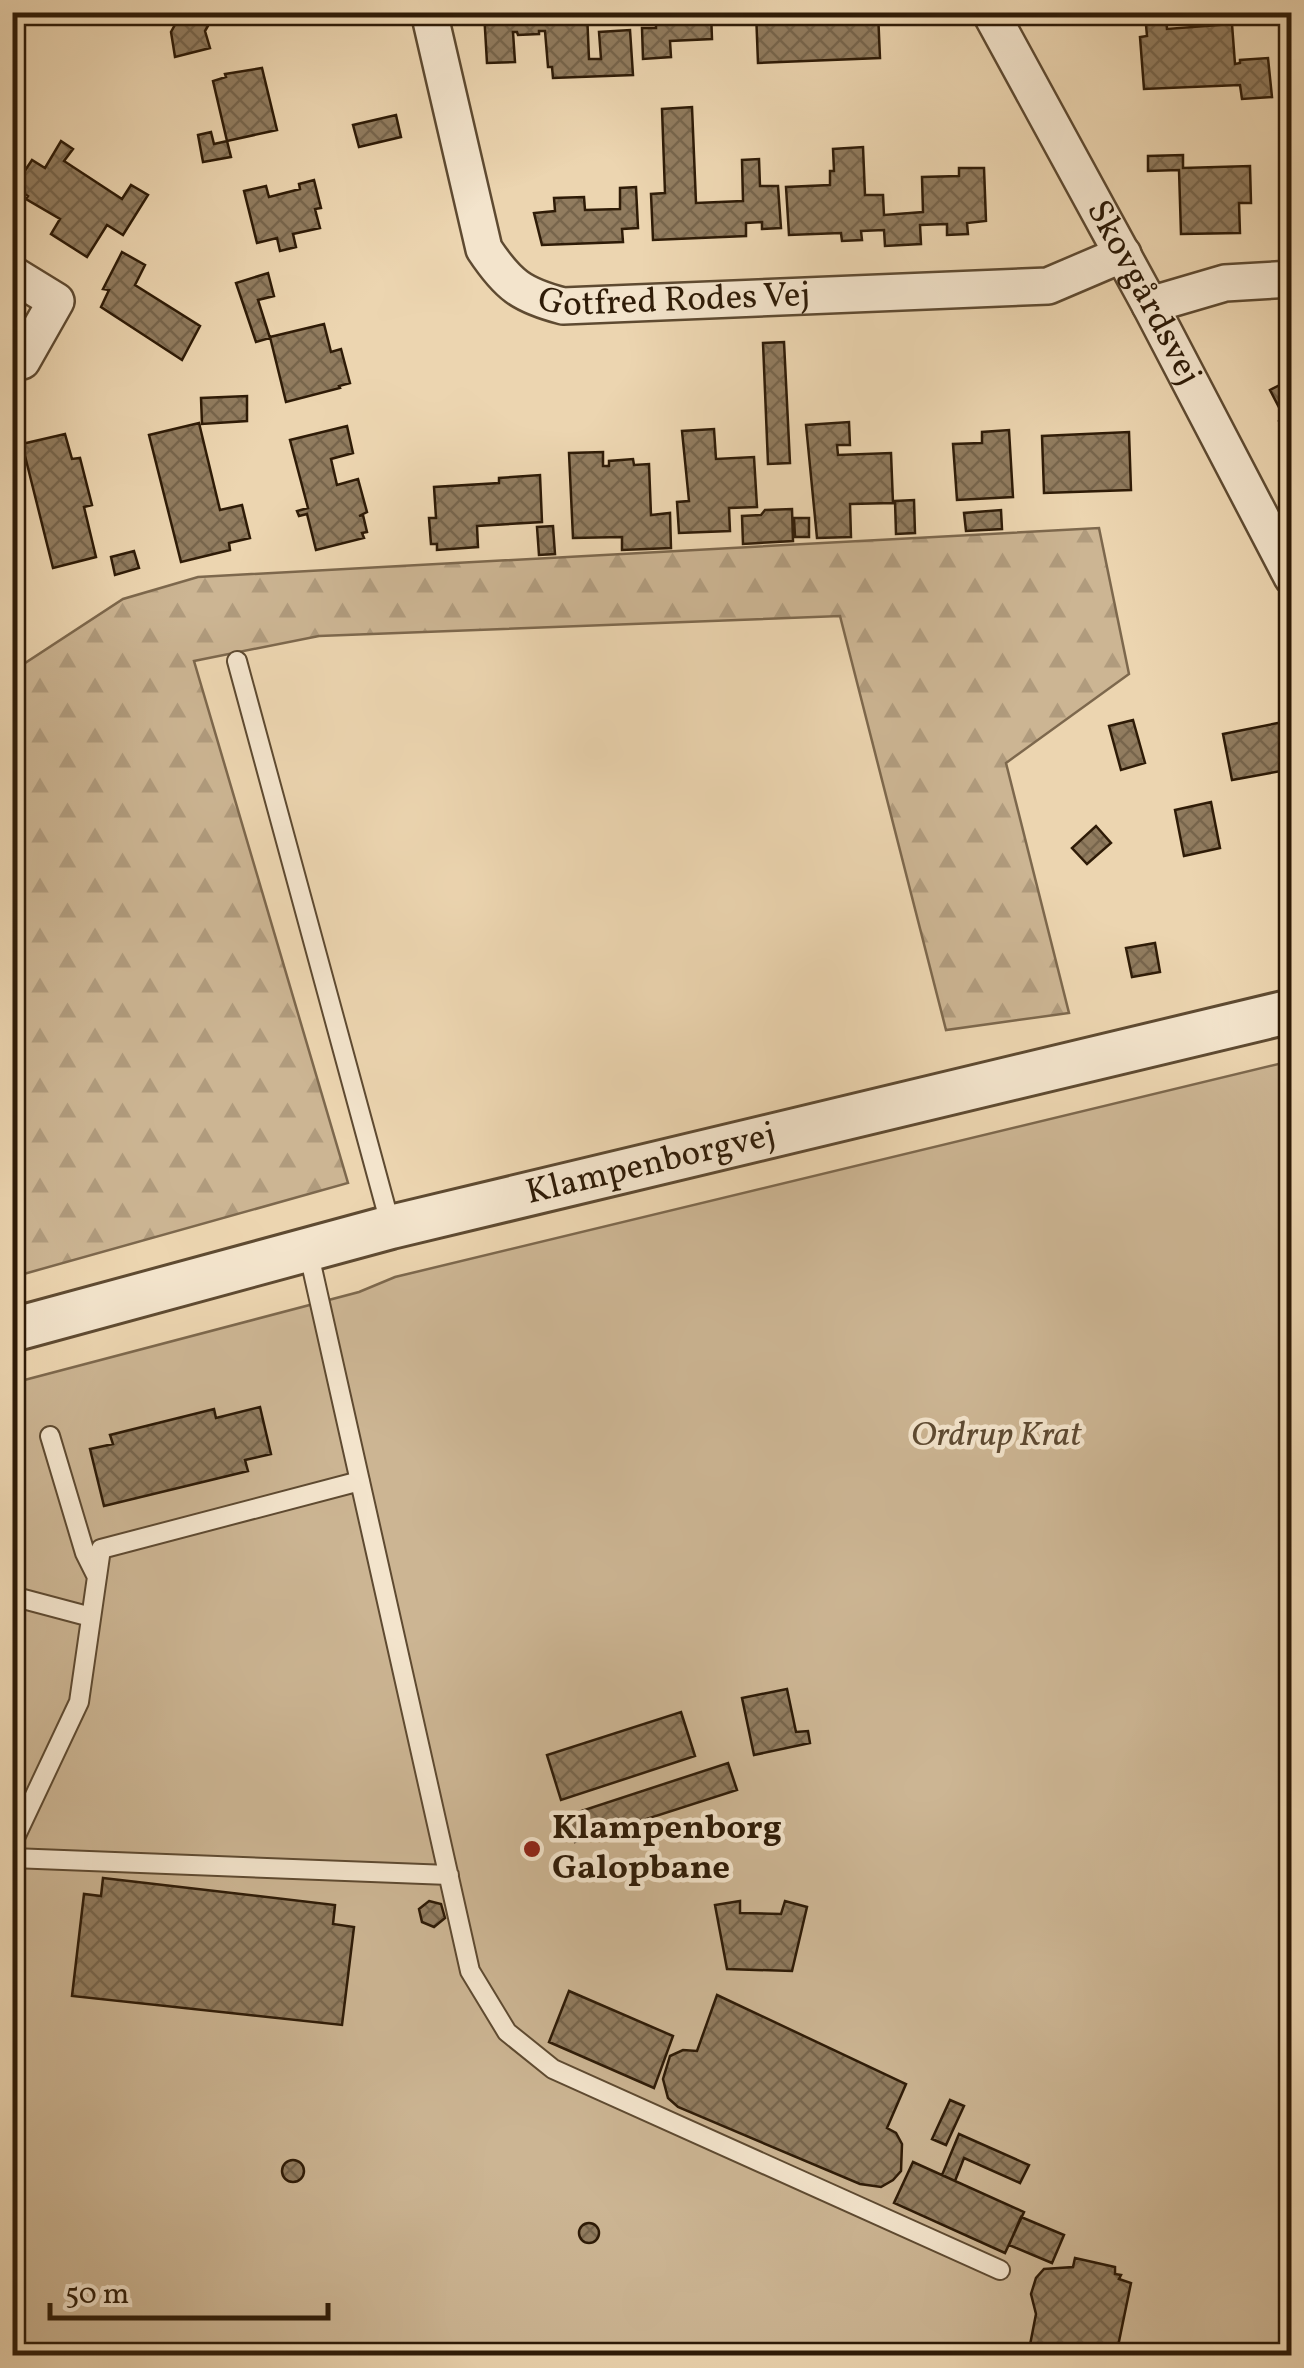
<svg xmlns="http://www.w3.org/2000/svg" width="1304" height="2368" font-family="Vollkorn,serif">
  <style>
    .forest { fill: url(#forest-firs); stroke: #7d684d; stroke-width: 2.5 }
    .park { fill: #ccb593; stroke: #7d684d; stroke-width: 2.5 }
    .building { fill: url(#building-cross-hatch); stroke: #2e1b07; stroke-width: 2.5 }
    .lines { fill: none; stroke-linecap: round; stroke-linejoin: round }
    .service-casing { stroke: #5e4a31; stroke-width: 22 }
    .minor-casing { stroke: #5e4a31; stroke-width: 40 }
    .tertiary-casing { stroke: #5e4a31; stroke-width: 48 }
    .service { stroke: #f3e4cc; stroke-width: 18 }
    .minor { stroke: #f3e4cc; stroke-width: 35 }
    .tertiary { stroke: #f3e4cc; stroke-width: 42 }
    .poi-dot { fill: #8f2418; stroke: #f3e4cc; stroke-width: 4 }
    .labels { text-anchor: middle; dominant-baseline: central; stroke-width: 9; stroke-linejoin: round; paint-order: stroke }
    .street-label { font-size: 35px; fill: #2e1b07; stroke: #f3e4cc }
    .park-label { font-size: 35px; font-style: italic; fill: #5d4931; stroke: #f3e4cc }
    .poi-label { font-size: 35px; font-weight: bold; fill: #2e1b07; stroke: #f3e4cc; text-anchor: start }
  </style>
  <defs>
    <pattern id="forest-firs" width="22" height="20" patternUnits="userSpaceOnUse" patternTransform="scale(2.5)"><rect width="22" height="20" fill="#ccb593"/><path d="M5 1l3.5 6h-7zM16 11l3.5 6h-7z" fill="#b09b7d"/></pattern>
    <pattern id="building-cross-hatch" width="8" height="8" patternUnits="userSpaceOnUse" patternTransform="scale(2.5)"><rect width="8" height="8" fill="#917c5f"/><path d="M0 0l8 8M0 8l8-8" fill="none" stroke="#77654c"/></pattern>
  </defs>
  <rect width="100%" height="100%" fill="#ecd5b0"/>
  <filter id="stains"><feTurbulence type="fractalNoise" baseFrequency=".002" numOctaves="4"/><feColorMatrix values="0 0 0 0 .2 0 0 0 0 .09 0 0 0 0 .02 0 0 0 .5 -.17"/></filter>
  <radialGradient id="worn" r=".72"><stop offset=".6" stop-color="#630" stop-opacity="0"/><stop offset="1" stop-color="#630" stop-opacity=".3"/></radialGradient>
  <path class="forest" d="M1099,528l30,146 -123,89 63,250 -123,17 -106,-414 -521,20 -125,25 154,522 -335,94v-606l110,-72 75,-22z"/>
  <path class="park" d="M1291,1061v1294l-1278,1v-973l346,-91 36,-15z"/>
  <path class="building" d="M182,12h34l-11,19 5,17 -35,9 -4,-25z
    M484,12h103l2,47h12l-2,-27 31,-2 3,45 -80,3 -1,-11h-4l-3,-36h-6v3l-21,1 -1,-3h-4l2,30 -28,1z
    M656,12h55l1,27 -42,2 1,16 -28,2 -1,-31h14z
    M756,12h122l2,46 -122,5z
    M1166,12l1,17 65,-5 3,40 5,-1v-3l28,-2 4,39 -30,2 -2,-14 -96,4 -4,-52 7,-1 -2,-22z
    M262,68l15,62 -50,11 -14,-60 13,-4 -1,-3z
    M692,107l4,96 47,-2 -1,-41 17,-1 1,27h18l3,42 -19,1v-7l-16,1v13l-93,4 -2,-46 14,-1 -3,-84z
    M396,115l5,22 -42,10 -6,-22z
    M211,132l3,12 13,-3 4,16 -28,5 -5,-27z
    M61,141l12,8 -9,12 58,38 9,-14 17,10 -25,40 -16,-10 -20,32 -36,-23 9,-15 -34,-20 2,-3 -14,-9 18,-27 13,8z
    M863,147l2,48h18l1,20 39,-3 -1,-35 37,-1v-8h25l2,53 -19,2 1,11 -21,1v-11l-27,1 1,19 -36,2 -1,-16 -23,1 1,9 -20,1 -1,-8 -52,2 -3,-48 44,-2v-14h4l-1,-22z
    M1183,155v13l67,-2 1,37h-12l1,30 -59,1 -2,-64 -31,1v-15z
    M314,180l7,28 -6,1 5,19 -27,6 3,13 -16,4 -3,-13 -20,5 -13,-52 22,-5 3,11 31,-8 -1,-5z
    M636,187l2,41 -16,1 1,13 -81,3 -8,-32 21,-2 -1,-13 30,-1 1,13 35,-1v-21z
    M122,252l23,13 -10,20 65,41 -18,34 -81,-53 8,-17 -6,-1z
    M268,273l6,23 -16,4 12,38 -14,4 -20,-59z
    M324,324l7,28 10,-3 9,34 -11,3 1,2 -54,14 -16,-65z
    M784,342l6,121 -22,1 -5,-121z
    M1292,379v51l-3,-5 -6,4 -4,-8 5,-4 -14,-27z
    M247,396v25l-45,3 -1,-26z
    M849,422l1,23h-13l1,10 53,-2 2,50 -43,1 1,33 -34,1 -11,-113z
    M199,423l21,87 22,-5 8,33 -21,5 1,7 -49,12 -32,-127z
    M347,426l6,27 -22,6 6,26 21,-6 9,33 -8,4 4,-1 4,17 -5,1 2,5 -48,12 -9,-36 -8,2 -2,-5 11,-3 -18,-68z
    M714,429l2,30 38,-2 3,50 -28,1 1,23 -51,2 -2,-31 12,-1 -7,-70z
    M1009,430l4,67 -56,3 -4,-56 29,-1v-11z
    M1129,432l2,58 -87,3 -2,-57z
    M65,434l7,25 8,-1 12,47 -8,2 12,50 -43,11 -31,-124z
    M603,452v14h6v-5l24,-2 1,6 15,-1 2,51 19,-2 1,35 -49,2v-13l-49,1 -4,-85z
    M540,475l2,47 -65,4 1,21 -41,3v-6h-6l-2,-26h7l-2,-31 65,-4v-5z
    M914,500l1,33 -19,1 -1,-33z
    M792,509l1,32 -50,3 -1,-28 19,-1 4,-5z
    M1001,510l1,19 -36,2 -2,-18z
    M794,518h15v19h-14z
    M553,526l2,28 -16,1 -2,-28z
    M134,551l5,17 -24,7 -4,-18z
    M1133,720l12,43 -24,7 -12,-44z
    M1283,722l9,47 -60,11 -9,-46z
    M1211,802l9,46 -36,8 -9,-46z
    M1096,826l15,17 -24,21 -15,-16z
    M1155,943l5,29 -28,5 -6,-29z
    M260,1407l11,47 -26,6 3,11 -144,35 -14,-57 23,-5 -3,-9 104,-26 2,9z
    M787,1689l9,43 12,-1 2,12 -56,12 -12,-57z
    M681,1712l14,44 -134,44 -14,-45z
    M728,1763l9,27 -162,52 -9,-26z
    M103,1878l232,27 -2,19 21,3 -12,98 -270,-29 12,-102 17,2z
    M429,1901l12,3 4,14 -11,9 -12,-5 -3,-13z
    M740,1901v12l41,1 4,-13 22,6 -15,64 -65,-2 -12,-64z
    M569,1991l104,45 -19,52 -105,-46z
    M717,1995l189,89 -19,44 9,5 6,11 -1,27 -8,9 -12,7 -21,-3 -182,-77 -10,-9 -5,-19 7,-23 13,-6 14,1z
    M950,2100l14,6 -18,39 -14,-6z
    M959,2134l70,31 -9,18 -56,-25 -9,23 -13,-6z
    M282 2171a11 11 0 1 1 22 0a11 11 0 1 1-22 0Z
    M913,2162l111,50 -19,41 -111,-50z
    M1021,2217l43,18 -12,28 -43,-18z
    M579 2233a10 10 0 1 1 20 0a10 10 0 1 1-20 0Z
    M1075,2258l40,9v7l6,1 -2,4 12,4 -15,73h-61l-26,-6 7,-36 -5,-20 5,-16 8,-9 29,-2z"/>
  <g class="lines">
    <defs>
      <path id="service" d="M237,661l154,566
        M308,1250l162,721 37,61 46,37 447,201
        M50,1436l35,117 12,24
        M12,1596l79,21
        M12,1844l67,-142 22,-153 259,-68
        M12,1858l437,17
        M12,2352l20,4"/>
      <g id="minor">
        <path id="s1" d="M429,12l55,237c24,36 37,46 79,57l485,-20 75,-32"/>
        <path id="s2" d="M990,12l160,293 142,272"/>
        <path d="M12,274l44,27 -34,60"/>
        <path d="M1150,305l75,-22 67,-4"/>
      </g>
      <g id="tertiary">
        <path id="s3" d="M12,1330l379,-103 901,-216"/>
      </g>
    </defs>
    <use href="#service" class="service-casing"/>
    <use href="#minor" class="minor-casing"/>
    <use href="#tertiary" class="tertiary-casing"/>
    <use href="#service" class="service"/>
    <use href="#minor" class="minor"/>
    <use href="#tertiary" class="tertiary"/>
  </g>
  <circle class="poi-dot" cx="532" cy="1849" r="10"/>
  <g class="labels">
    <g class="street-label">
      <text stroke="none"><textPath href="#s1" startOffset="455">Gotfred Rodes Vej</textPath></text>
      <text stroke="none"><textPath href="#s2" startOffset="320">Skovgårdsvej</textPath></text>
      <text stroke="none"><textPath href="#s3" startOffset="660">Klampenborgvej</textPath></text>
    </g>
    <g class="park-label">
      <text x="996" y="1436">Ordrup Krat</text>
    </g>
    <g class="poi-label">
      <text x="552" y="1829">Klampenborg<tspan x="552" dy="40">Galopbane</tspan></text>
    </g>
  </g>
  <rect width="1304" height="2368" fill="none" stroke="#ecd5b0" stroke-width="50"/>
  <rect x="15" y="15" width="1274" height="2338" fill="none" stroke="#2e1b07" stroke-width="5"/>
  <rect x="25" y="25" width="1254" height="2318" fill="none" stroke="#2e1b07" stroke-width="2.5"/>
  <path d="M50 2303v15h278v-15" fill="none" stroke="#2e1b07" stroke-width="5"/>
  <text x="65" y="2303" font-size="30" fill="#2e1b07" stroke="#f3e4cc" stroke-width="8" paint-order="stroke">50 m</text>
  <rect width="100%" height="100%" filter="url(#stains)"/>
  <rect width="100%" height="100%" fill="url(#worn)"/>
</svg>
